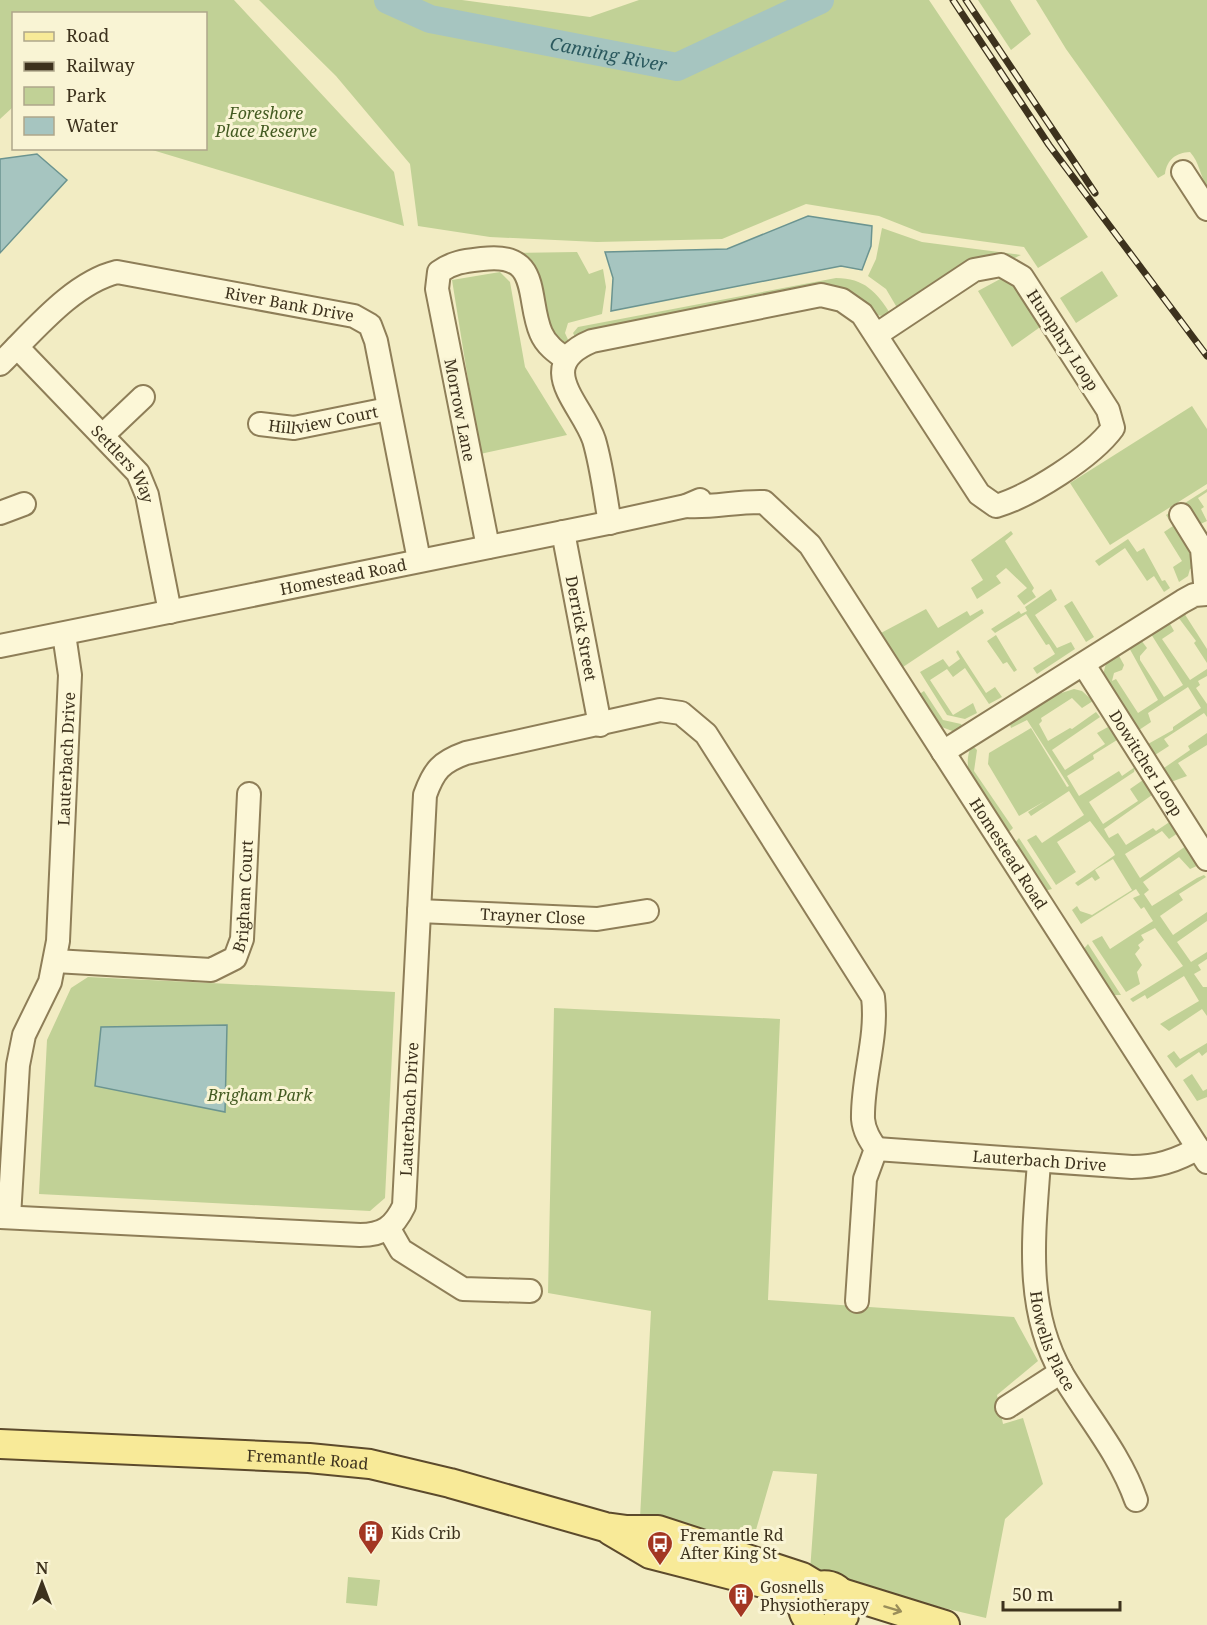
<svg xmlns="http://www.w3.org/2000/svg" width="1207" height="1625" font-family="'Noto Serif',serif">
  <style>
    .green { fill: #c1d196 }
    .water { fill: #a6c5c0; stroke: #6b9490; stroke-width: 1.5 }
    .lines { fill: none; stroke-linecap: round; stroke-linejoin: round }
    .river { stroke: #a6c5c0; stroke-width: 28 }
    .minor-casing { stroke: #8e7e58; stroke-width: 26 }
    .major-casing { stroke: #5c4a2c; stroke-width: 32 }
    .minor { stroke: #fcf7d7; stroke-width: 22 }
    .major { stroke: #f8ea98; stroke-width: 28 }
    .rail-casing { stroke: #3d321d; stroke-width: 7 }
    .rail { stroke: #f9f4d4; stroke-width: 4.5; stroke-dasharray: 14; stroke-linecap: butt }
    .oneway { stroke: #9a8e5a }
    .labels { text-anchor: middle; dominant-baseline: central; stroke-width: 6; stroke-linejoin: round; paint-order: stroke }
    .park-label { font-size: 16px; font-style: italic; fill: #445b22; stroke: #f9f4d4 }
    .street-label { font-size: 16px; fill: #3d321d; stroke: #f9f4d4 }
    .poi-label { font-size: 16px; fill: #3d321d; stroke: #f9f4d4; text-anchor: start }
    .water-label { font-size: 18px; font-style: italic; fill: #2b595e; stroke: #f9f4d4 }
  </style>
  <rect width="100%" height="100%" fill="#f2ecc3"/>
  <path class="green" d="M0,0h234l160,172 10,54 -255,-77 57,-1v-134h-192l-1,93 -13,12z
    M259,0h203l128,17 49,-17h290l159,237 -50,31 -14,-21 -102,-14 -43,-17 -73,-12 -84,35 -125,3 -107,-5 -72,-11 -8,-62 -74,-88z
    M978,0h32l21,34 -20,16z
    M1036,0h171v186c-8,-12 -7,-23 -17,-34 -14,1 -23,7 -25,22l-7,4 -92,-129z
    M882,228l40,14 99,13 -122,56 -13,-22 -18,-13 8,-17z
    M577,252l12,22 14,-5 3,18 -4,27 -34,9 -3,10 5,11 -13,1 -46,-92z
    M1102,271l16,25 -42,27 -16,-25z
    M500,272l10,10 15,85 42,68 -87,19 -28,-174z
    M836,278c28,0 41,14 55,37 -17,5 -30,-9 -43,-18l-273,40 -2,-4 5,-6z
    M1002,278l14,4 27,43 -31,22 -34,-56z
    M1192,406l15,23v55l-97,61 -40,-62z
    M1207,489v3l-9,6 6,9 -3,2 6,12 -11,5 -1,41 -5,2 -2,7 -9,6 -6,-15 9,-6 -18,-29 9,-6 -7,-11z
    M1011,531l2,3 -8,7 29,47 -2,3 4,6 -12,8 -7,-9 10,-8 -21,-20 -10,8 5,7 -24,16 -6,-11 12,-8 -12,-20z
    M1128,539l9,13 7,-4 18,33 3,-1 5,8 -6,4 -10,-16 -7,5 -22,-33 -26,18 -4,-5z
    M1051,589l6,11 -22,15 22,33 14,-6 4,7 -38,25 -4,-6 22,-14 -6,-10 -3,1 -20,-31 -31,19 -4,-4 28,-18 2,3 6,-3 -2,-4z
    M1072,601l22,36 -8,5 -22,-36z
    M926,609l12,19 29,-17 3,5 12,-7 2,4 -81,54h-5l-18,-29 1,-5z
    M1184,613l23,36v14l-13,-20 2,-2 -18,-24z
    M1169,622l5,9 -12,8 28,41 17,-11v7l-9,5 2,4 -4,3 11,16v13l-3,-4 -40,26 5,7 -14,9 -5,-10 -4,2 2,-3 25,-14v-3l28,-19 -13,-21 -40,26 3,9 -12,8 -36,-55 4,-16 11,-5 6,11 -2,5 -8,3 -2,8 4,-2 22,34 20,-13 -31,-56 14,-4 6,8 -7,8v4l24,37 19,-12 -32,-51z
    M996,635l21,35 -3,2 -7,-10 -4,2 -16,-23z
    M958,650l28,43 9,-6 7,10 -13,7 -24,-36 -12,9 -6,-8 -17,11 23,35 20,-12 4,10 -12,6 -18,-4 -27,-43 23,-13 6,8 11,-8 -4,-7z
    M1074,689l8,2 11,10 -11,7 -10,-10 -31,20 1,3 -3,3 9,17 22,-13 2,1 24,-17 4,5 -48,33 13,20 40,-26 -8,-11 11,-6 9,13 -24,15 1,4 -27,17 12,20 40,-25 3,5 13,-9 -1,5 -45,30 14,22 35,-23 -8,-12 13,-9 9,15 -48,34 5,9 9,-5 8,12 27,-17 3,3 15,-10 7,12 -9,6 -7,-8 -37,23 15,24 46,-32 13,19 -9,4 -11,-12 -36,25 6,8 -5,4 8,12 45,-28 7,-3 2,2 -27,17 4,6 -23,16 13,19 34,-23v9l-30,21 14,20 16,-10v7l-9,6 3,5 -7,4 9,13h4v29l-5,-7 -33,22 -9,-7 39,-23 -15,-25 -37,23 -2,-4 -12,7 -3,-3 53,-33 -28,-38 -14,7 3,5 -6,5 2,3 -5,6 7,11 -5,7 3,12 -14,8 -34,-51 10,-5 8,13 43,-28 -9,-14 -3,2 -8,-11 7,-3 -4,-6 -55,35 -9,-14 5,-4 3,5 12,4 40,-25 -19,-31 -18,11 5,8 -5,3 -3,-4 -14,9 -3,-3 40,-28 -2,-4 -23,-30 -33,21 19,30 -20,13 -29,-45 9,-5 6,8 42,-28 -15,-24 -38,25 -3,-4 17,-11 -26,15 -31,-52 1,-11 42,-25 36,59 2,-1 -42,-66 -16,8 -2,-7 46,-26z
    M924,691l19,29 18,4 2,3 -8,5 -16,-6 -21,-31z
    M1207,733v12l-29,18 9,13 -16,6 -7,-14 26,-18 -2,-4z
    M972,745l5,5 -3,21 39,57 -3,3h-6c-15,-24 -48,-57 -32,-86z
    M1019,838l33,51 -8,2 -31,-46z
    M1088,944l33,51h-11l-28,-44z
    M88,977l307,15 -10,206 -15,13 -331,-17 8,-154 24,-52z
    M554,1008l226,11 -12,281 246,17 24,44 -41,34 6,29 20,-6 20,66 -38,35 -19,99 -110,-26 -34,-16 -32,-5 7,-97 -44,-3 -24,83 -109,-36 11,-207 -103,-18z
    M1207,1043v9l-5,4 -3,-4 -23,16 -9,-12 7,-5 6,8z
    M1192,1074l11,17 4,-2v8l-10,4 -14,-21z
    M348,1577l32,3 -3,26 -31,-3z"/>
  <path class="water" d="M37,154l30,26 -67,73v-94z
    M808,216l64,10 -1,20 -9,24 -21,-4 -230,45 2,-33 -8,-26 122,-3z
    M227,1025l-2,87 -130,-26 6,-59z"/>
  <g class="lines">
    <path class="river" id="s1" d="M388,0l42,19 247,48 143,-67"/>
    <defs>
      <g id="minor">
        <path d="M1183,172l24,37"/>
        <path id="s2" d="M17,347l121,126 9,22 23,117"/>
        <path id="s3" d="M0,364c33,-32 72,-81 117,-92l237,44 16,9 6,16 43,219"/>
        <path id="s4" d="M260,424l34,4 94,-19"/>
        <path d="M103,435l40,-38"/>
        <path id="s5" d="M686,506c27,2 51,-5 78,-4l46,43 397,617"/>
        <path d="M0,513l24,-9"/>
        <path d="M1181,515l21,34 4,45"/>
        <path d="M610,523c-5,-27 -8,-56 -16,-83 -12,-36 -62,-74 -2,-99l229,-46 21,5 20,14 117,180 17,12c34,-10 96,-49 117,-78l-5,-18 -86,-133 -21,-12 -27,5 -98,65"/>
        <path id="s6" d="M563,532l37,193"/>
        <path d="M488,547l-51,-258 2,-17c14,-10 26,-11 43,-13 60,-8 44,40 59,74 5,12 15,19 25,26"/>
        <path id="s7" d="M0,646l608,-123 78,-17 14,-6"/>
        <path id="s8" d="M1084,665l123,194"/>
        <path d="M943,752l240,-151 11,-6 13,-1"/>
        <path id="s9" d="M419,911l178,8 50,-8"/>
        <path id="s10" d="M55,961l156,9 24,-12 7,-19 7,-145"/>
        <path id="s11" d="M876,1149l256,18c25,0 45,-6 66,-19"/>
        <path id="s12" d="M1039,1162c-5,72 -15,146 23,212 25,42 58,80 74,126"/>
        <path id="s13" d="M0,1217l360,18c23,0 34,-8 44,-29l21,-411c9,-25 16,-33 41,-42l194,-43 21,3 25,21 167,263c5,41 -11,81 -10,122 1,12 7,21 13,30l-11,30 -8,122"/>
        <path id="s14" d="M9,1217l9,-152 6,-30 26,-53 8,-41 12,-266 -6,-41"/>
        <path d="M389,1229l12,21 62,39 67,2"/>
        <path d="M1007,1407l54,-35"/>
      </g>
      <g id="major">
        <path id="s15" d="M0,1444l309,14 61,6 80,19 155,44 22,3h31l144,47 15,9"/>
        <path d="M611,1531l39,23 136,35 17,18"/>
        <path d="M842,1593l103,32"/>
        <path d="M815,1625c-33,-21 10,-61 30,-26l-1,17 -10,9"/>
      </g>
    </defs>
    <use href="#minor" class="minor-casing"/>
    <use href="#major" class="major-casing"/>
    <use href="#minor" class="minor"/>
    <use href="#major" class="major"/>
    <defs>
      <path id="rail" d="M953,0l96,145 158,211
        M966,0l129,193"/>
    </defs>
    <use href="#rail" class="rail-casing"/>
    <use href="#rail" class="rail"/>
  </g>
  <defs><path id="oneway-shaft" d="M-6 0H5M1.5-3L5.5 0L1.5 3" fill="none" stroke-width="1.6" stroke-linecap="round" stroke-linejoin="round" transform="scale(1.5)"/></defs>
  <use class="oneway" href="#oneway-shaft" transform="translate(893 1609) rotate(17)"/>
  <defs>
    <symbol id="building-pin" viewBox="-11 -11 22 30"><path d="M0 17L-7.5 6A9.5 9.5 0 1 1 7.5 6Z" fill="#a33622" stroke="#f9f4d4"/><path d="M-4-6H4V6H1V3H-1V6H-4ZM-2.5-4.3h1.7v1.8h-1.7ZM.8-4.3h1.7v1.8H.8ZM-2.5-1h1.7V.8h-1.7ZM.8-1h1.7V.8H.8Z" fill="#fff"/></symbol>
    <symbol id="bus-pin" viewBox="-11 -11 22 30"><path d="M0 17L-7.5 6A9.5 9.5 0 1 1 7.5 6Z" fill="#a33622" stroke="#f9f4d4"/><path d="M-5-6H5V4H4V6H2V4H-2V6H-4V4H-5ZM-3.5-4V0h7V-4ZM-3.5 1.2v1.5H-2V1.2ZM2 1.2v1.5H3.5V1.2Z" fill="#fff"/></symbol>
  </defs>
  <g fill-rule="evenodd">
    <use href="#building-pin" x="356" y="1518" width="30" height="40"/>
    <use href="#bus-pin" x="645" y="1529" width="30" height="40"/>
    <use href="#building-pin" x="726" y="1581" width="30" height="40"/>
  </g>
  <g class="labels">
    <g class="park-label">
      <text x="266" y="113">Foreshore<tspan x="266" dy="18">Place Reserve</tspan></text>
      <text x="260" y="1095">Brigham Park</text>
    </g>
    <g class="street-label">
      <text stroke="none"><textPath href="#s3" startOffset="326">River Bank Drive</textPath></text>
      <text transform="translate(1063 340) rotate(57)">Humphry Loop</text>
      <text transform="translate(460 410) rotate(79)">Morrow Lane</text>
      <text stroke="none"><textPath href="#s4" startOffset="64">Hillview Court</textPath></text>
      <text stroke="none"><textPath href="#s2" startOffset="159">Settlers Way</textPath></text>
      <text stroke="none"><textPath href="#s7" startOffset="350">Homestead Road</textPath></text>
      <text stroke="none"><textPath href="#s6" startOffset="98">Derrick Street</textPath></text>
      <text stroke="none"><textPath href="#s14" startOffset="466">Lauterbach Drive</textPath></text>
      <text stroke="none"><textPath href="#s8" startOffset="116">Dowitcher Loop</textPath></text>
      <text stroke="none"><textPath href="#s5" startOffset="508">Homestead Road</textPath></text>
      <text stroke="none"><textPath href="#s10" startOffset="246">Brigham Court</textPath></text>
      <text stroke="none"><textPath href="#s9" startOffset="114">Trayner Close</textPath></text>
      <text stroke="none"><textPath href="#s13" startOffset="514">Lauterbach Drive</textPath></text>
      <text stroke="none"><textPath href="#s11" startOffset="164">Lauterbach Drive</textPath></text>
      <text stroke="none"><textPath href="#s12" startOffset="182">Howells Place</textPath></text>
      <text stroke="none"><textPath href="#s15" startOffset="308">Fremantle Road</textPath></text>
    </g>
    <g class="poi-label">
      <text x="391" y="1533">Kids Crib</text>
      <text x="680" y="1535">Fremantle Rd<tspan x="680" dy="18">After King St</tspan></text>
      <text x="760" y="1587">Gosnells<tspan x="760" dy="18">Physiotherapy</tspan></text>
    </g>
    <g class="water-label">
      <text stroke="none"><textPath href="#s1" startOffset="228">Canning River</textPath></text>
    </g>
  </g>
  <rect x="12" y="12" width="195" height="138" fill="#f9f4d4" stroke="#aea68b" stroke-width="1.5"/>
  <rect x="24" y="32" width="30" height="9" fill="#f8ea98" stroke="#aea68b" stroke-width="1.5"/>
  <text x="66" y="42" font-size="18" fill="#3d321d">Road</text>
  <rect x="24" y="62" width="30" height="9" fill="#3d321d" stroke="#aea68b" stroke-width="1.5"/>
  <text x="66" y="72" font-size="18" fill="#3d321d">Railway</text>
  <rect x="24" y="87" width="30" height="18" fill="#c1d196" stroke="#aea68b" stroke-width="1.5"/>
  <text x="66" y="102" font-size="18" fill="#3d321d">Park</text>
  <rect x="24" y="117" width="30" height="18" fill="#a6c5c0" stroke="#aea68b" stroke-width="1.5"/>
  <text x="66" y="132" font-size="18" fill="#3d321d">Water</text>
  <g transform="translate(42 1583)" stroke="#f9f4d4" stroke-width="4.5" paint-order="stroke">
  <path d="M0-4.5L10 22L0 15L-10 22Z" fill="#3d321d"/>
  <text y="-9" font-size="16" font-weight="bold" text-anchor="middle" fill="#3d321d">N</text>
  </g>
  <path d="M1003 1601v9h117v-9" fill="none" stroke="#3d321d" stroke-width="3"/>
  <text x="1012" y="1601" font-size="18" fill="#3d321d" stroke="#f9f4d4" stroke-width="4.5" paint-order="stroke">50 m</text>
</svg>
